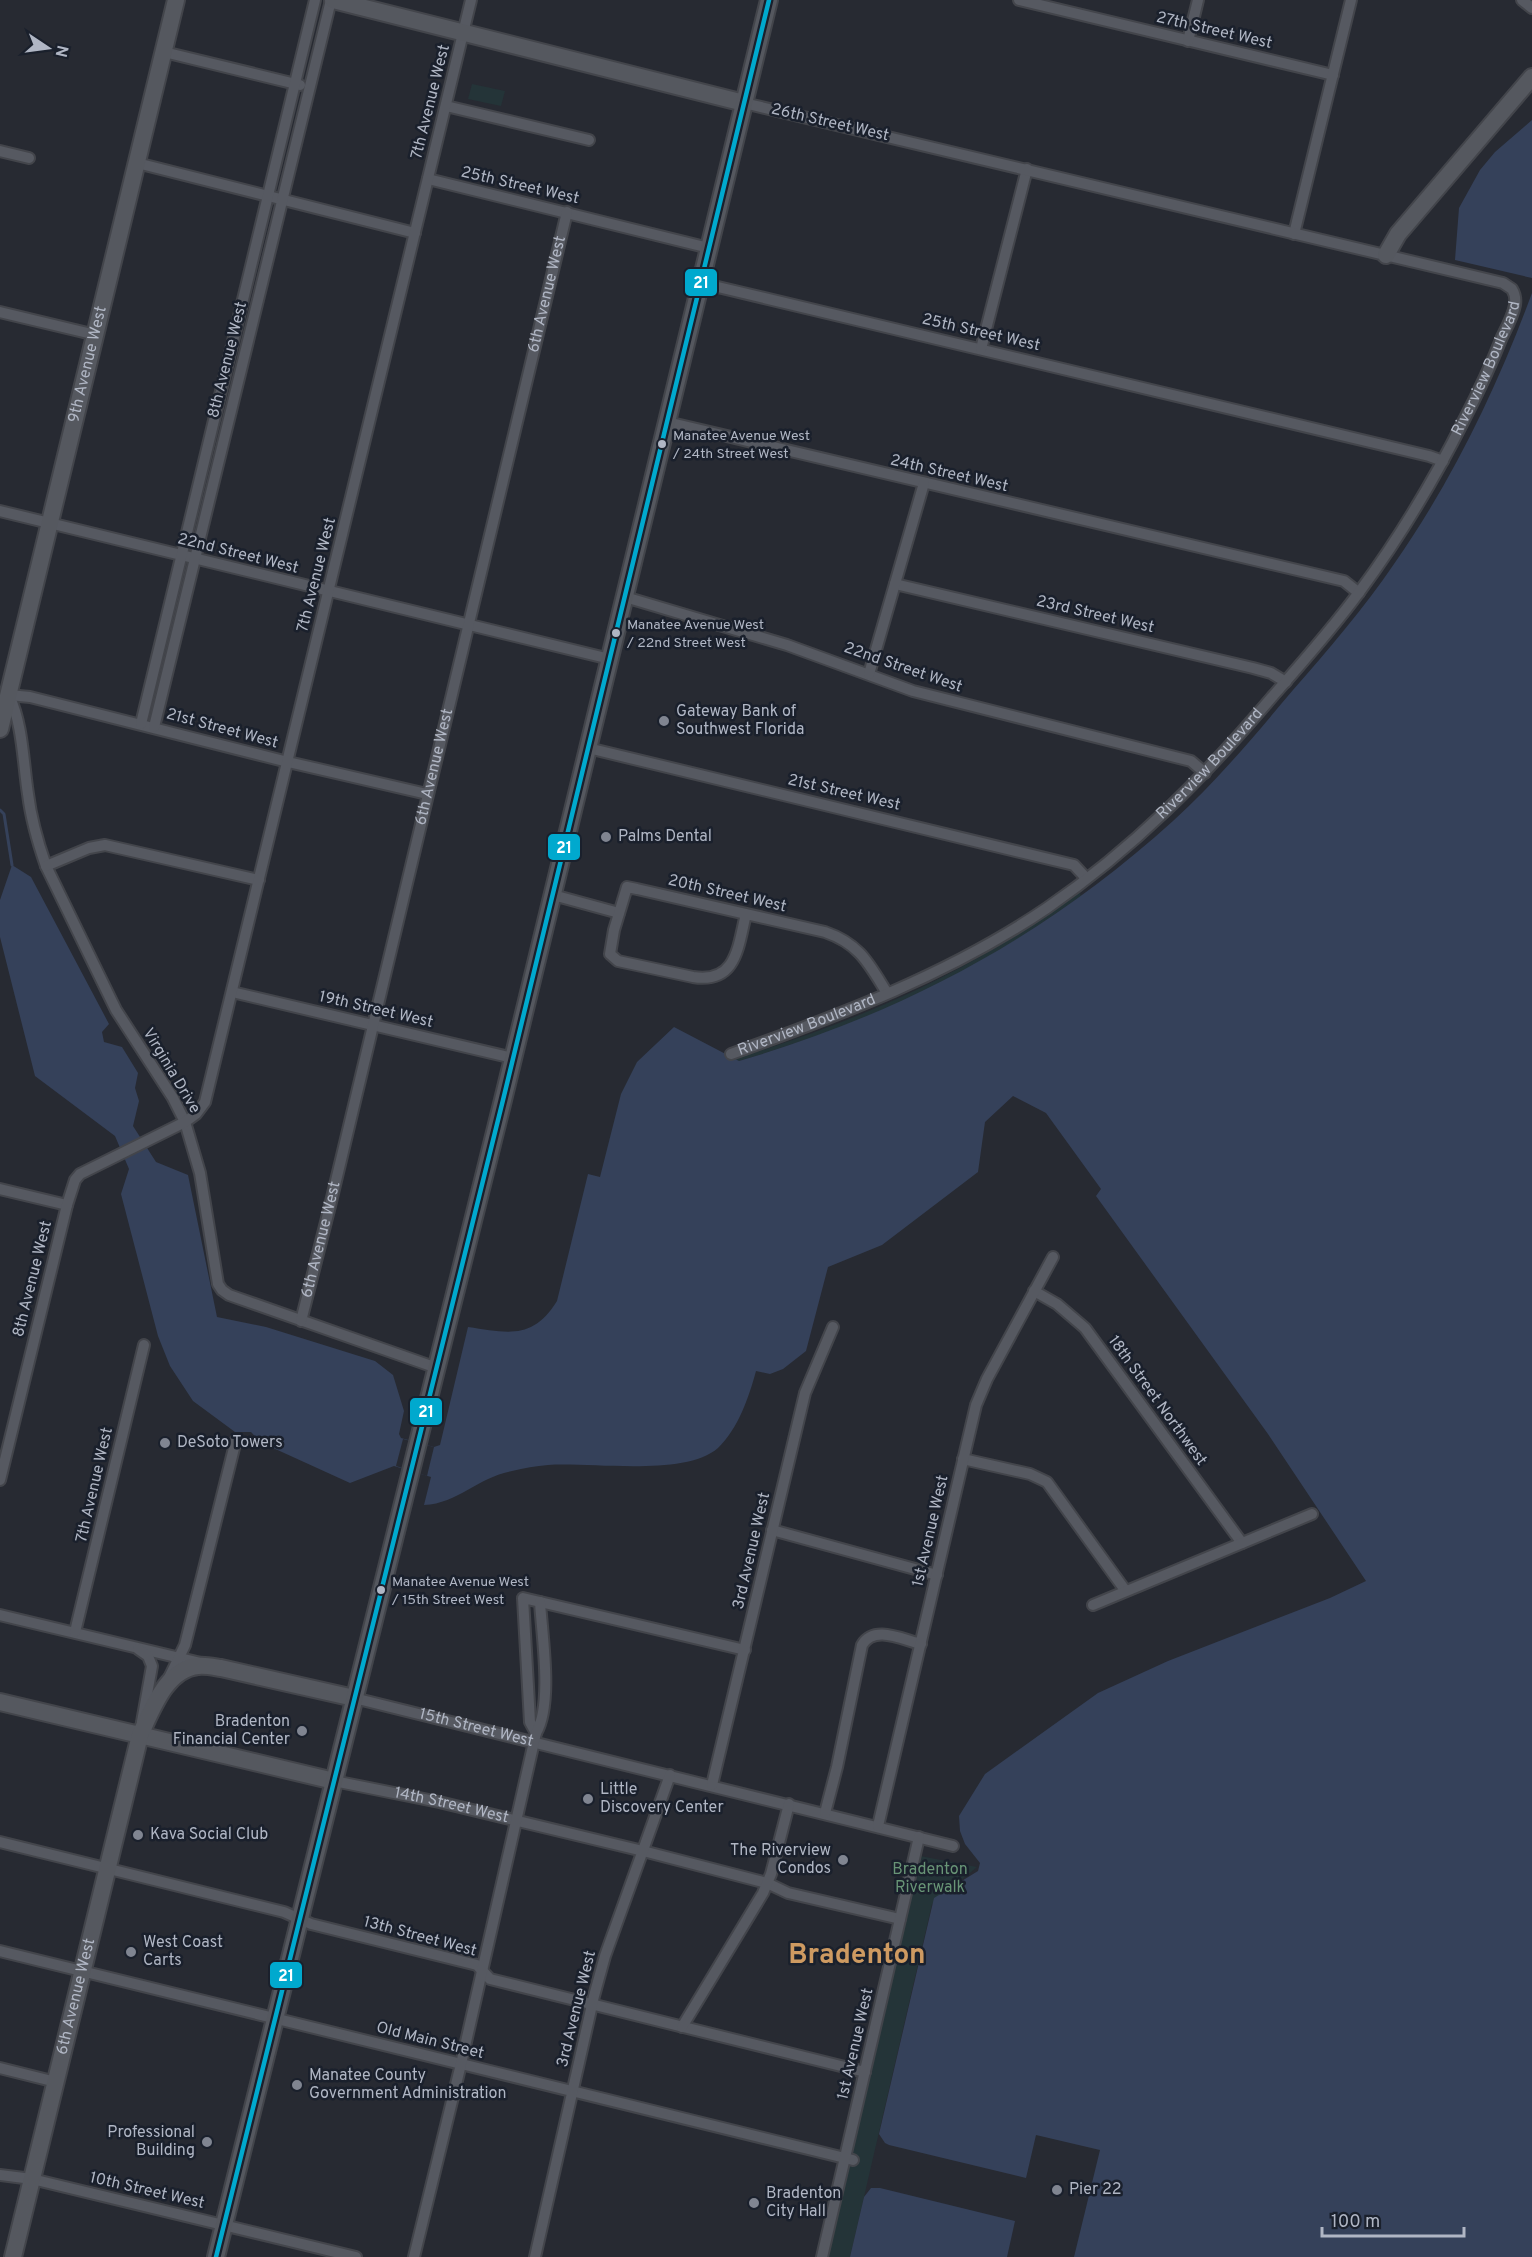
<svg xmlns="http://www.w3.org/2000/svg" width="1532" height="2257" font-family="Overpass,sans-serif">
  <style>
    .green { fill: #243438 }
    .water { fill: #35415a }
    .pier { fill: #272a32 }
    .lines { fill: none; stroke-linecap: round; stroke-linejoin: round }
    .stream { stroke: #35415a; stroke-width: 3 }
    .street-casing { stroke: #43454b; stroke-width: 14 }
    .secondary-casing { stroke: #43454b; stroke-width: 20 }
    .street { stroke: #565961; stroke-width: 10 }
    .secondary { stroke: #55585f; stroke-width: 16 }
    .bus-1-casing { stroke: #1a202c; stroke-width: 9 }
    .bus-1 { stroke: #00a9ce; stroke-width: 4.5 }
    .bus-dot { fill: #b0b6c4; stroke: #1a202c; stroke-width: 2 }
    .poi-dot { fill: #808591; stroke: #1a202c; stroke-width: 2 }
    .labels { text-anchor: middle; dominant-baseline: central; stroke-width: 5; stroke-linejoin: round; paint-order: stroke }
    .bus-label { font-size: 14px; fill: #b0b6c4; stroke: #1a202c; text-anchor: start }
    .street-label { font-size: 16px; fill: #b0b6c4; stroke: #1a202c }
    .poi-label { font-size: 16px; fill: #b0b6c4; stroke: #1a202c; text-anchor: start }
    .park-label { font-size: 16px; fill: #689476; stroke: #1a202c }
    .town-label { font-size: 28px; font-weight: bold; fill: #ce9a61; stroke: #1a202c }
    .line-badge { stroke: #1a202c; stroke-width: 2 }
    .badge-label { font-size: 16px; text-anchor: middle; font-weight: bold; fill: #fff }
  </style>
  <rect width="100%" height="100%" fill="#272a32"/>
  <path class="green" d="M472,84l33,7 -4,15 -33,-7z
    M1079,892l2,4c-26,18 -52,36 -79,53 -81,51 -172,85 -263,112l-5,-2c91,-28 179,-62 261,-111 29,-17 56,-37 84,-56z
    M915,1855l62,12 -45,37 -82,353h-27z"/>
  <path class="water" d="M1532,120v158l-77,-18 4,-52 21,-38 15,-18z
    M1532,293v1964h-458l26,-107 -64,-15 -10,43 -137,-33 -4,-2 -6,-9 55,-236 44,-27 2,-8 -15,-19 -5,-13 -1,-15 26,-42 113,-81 70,-32 162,-63 36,-17 -98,-147 -172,-238 5,-7 -55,-76 -33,-17 -28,26 -7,50 -96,73 -54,22 -22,84 -23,18 -13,5 -14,-3c-7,26 -18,58 -38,77 -33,29 -126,14 -170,17 -12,1 -24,3 -36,6 -34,6 -53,32 -88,34l7,-28 -37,-11 -44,17 -90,-41 -9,-10h-16l-42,-31 -23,-35 -12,-30 -37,-142 8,-25 -14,-33 -80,-60 -35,-139v-37l12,-35 19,12 78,147 -7,8 2,10 18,5 16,26 -3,15 4,13 -6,25 23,36 32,13 29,142 49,10 109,34 18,14 11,36 -5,23 2,4 33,9 6,-2 28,-118c40,6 65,13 89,-26l31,-127 12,3 21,-83 16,-32 37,-35 65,34c164,-48 306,-124 434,-240 44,-40 82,-86 120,-131 35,-40 71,-82 101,-126 58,-83 103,-176 138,-271z
    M871,2188h9l135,33 -8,36h-157l14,-60z"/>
  <path class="pier" d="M403,1439l31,8 -7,29 -31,-10z"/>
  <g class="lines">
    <path class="stream" d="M0,810l4,4 8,51"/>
    <defs>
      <g id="street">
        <path d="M1019,0l314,75"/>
        <path d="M1522,0l10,8"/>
        <path d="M1188,41l10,-41"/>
        <path d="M164,52l136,33"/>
        <path d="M446,106l143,34"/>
        <path d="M0,151l29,7"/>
        <path d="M137,163l278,70"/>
        <path d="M428,179l281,69"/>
        <path d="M1294,234l57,-234"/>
        <path d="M701,283l728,173 14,5"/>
        <path d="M0,312l96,23"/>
        <path d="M981,349l46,-180"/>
        <path d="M667,422l677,159 15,12"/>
        <path d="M0,511l610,148"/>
        <path d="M895,584l358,84 18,5 15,9"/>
        <path d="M625,597l162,48 126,46 278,70 14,12"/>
        <path d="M869,674l55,-191"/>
        <path d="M9,695c14,30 14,67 19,99 3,25 10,49 18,72l70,144 57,88 12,24 15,51 18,111 4,6 7,5 208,73"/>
        <path d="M9,695l21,2 258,65 139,32"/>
        <path d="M141,724l174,-724"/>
        <path d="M154,727l177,-727"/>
        <path d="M588,748l486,117 12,13"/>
        <path d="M46,866l43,-18 16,-3 154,35"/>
        <path d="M553,895l66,18"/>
        <path d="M746,914c-8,32 -9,70 -53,63l-75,-16 -8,-7 4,-24 13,-43 10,2 188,43c35,12 44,32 62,61"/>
        <path d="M232,992l281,66"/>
        <path id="s1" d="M731,1054c109,-39 219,-80 316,-146 86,-59 158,-132 225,-211 30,-34 61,-69 88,-106 40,-54 74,-111 104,-171 14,-27 27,-55 38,-83 5,-10 11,-21 13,-32 1,-6 0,-11 -3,-16l-9,-6 -759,-180"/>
        <path d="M0,1189l67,16"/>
        <path d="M1034,1291l23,13 28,24 157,215"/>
        <path id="s2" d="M301,1321l29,-115 237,-994"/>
        <path d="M963,1459l67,15 17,8 78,108"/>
        <path d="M0,1480l67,-275 8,-25 5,-6 105,-52 11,-8 9,-12 266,-1102"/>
        <path d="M772,1530l165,45"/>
        <path d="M1093,1605l219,-91"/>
        <path d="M0,1615l201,48"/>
        <path d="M75,1632l69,-287"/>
        <path d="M138,1649l10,7 4,10 -10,56"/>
        <path d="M168,1680l17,-35 51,-205"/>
        <path id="s3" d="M354,1698l599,148"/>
        <path d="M536,1733l-6,-11 -7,-124 222,52"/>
        <path id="s4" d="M334,1781l105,21 204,49 124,32 21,10 112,26"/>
        <path d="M712,1785l93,-392 28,-66"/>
        <path d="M825,1813l12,-46 25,-122c12,-20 39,-6 59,-1"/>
        <path d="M878,1826l98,-421 11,-26 66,-122"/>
        <path d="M0,1842l284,70 27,12 166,41 13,14 375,93"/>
        <path d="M0,1951l853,209"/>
        <path d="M682,2027l81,-134 8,-19 18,-70"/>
        <path d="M0,2068l56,14"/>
        <path d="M0,2175l32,4 324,78"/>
        <path d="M414,2257l47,-193 75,-331c17,-29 6,-97 4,-131"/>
        <path d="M535,2257l59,-261 11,-40 65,-181"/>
        <path d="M822,2257l97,-420"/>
      </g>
      <g id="secondary">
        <path d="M333,0l411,103"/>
        <path d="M1386,255l12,-21 134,-157"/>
        <path id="s5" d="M0,729l176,-729"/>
        <path d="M0,1702l334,79"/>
        <path id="s6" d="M13,2257l127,-522c12,-25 26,-66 58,-69 7,-1 16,1 23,2l133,30"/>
        <path d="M216,2257l287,-1157 266,-1100"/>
      </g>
    </defs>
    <use href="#street" class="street-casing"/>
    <use href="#secondary" class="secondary-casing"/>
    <use href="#street" class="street"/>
    <use href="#secondary" class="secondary"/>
    <defs>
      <path id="bus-1" d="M216,2257l287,-1157 266,-1100"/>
    </defs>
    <use href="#bus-1" class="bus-1-casing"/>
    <use href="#bus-1" class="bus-1"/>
  </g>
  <g class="bus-dot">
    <circle cx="662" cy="444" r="5"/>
    <circle cx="616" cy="633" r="5"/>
    <circle cx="381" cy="1590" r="5"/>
  </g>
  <g class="poi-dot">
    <circle cx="664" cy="721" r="6"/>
    <circle cx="606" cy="837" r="6"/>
    <circle cx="165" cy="1443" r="6"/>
    <circle cx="302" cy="1731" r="6"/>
    <circle cx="588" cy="1799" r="6"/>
    <circle cx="138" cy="1835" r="6"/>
    <circle cx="843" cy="1860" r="6"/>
    <circle cx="131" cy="1952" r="6"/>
    <circle cx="297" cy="2085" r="6"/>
    <circle cx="207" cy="2142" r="6"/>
    <circle cx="1057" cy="2190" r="6"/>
    <circle cx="754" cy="2203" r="6"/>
  </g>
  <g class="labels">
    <g class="bus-label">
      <text x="673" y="436">Manatee Avenue West<tspan x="673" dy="18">/ 24th Street West</tspan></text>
      <text x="627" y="625">Manatee Avenue West<tspan x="627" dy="18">/ 22nd Street West</tspan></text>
      <text x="392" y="1582">Manatee Avenue West<tspan x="392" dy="18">/ 15th Street West</tspan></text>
    </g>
    <g class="street-label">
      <text transform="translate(1214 31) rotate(13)">27th Street West</text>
      <text transform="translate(431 102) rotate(-76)">7th Avenue West</text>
      <text transform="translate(830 123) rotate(13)">26th Street West</text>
      <text transform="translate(520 186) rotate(13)">25th Street West</text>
      <text stroke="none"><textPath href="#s2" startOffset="1056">6th Avenue West</textPath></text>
      <text transform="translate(981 333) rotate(13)">25th Street West</text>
      <text transform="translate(228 360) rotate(-76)">8th Avenue West</text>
      <text stroke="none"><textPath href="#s5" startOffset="375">9th Avenue West</textPath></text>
      <text stroke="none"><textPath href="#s1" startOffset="1053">Riverview Boulevard</textPath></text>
      <text transform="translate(949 474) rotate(13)">24th Street West</text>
      <text transform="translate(238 554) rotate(14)">22nd Street West</text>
      <text transform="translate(317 575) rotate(-76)">7th Avenue West</text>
      <text transform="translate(1095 615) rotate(13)">23rd Street West</text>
      <text transform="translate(903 668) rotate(19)">22nd Street West</text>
      <text transform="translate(222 729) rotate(15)">21st Street West</text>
      <text stroke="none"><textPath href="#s1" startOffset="567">Riverview Boulevard</textPath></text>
      <text stroke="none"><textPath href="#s2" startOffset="570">6th Avenue West</textPath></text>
      <text transform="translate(844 793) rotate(13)">21st Street West</text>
      <text transform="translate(727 894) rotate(13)">20th Street West</text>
      <text transform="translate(376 1010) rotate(13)">19th Street West</text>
      <text stroke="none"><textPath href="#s1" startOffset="81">Riverview Boulevard</textPath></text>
      <text transform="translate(171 1071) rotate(59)">Virginia Drive</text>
      <text stroke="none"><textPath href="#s2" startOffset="84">6th Avenue West</textPath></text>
      <text transform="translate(33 1279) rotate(-76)">8th Avenue West</text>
      <text transform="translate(1157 1401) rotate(54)">18th Street Northwest</text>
      <text transform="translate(95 1485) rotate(-77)">7th Avenue West</text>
      <text transform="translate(931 1531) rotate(-77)">1st Avenue West</text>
      <text transform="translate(752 1551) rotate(-77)">3rd Avenue West</text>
      <text stroke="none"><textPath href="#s3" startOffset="126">15th Street West</textPath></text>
      <text stroke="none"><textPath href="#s4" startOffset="120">14th Street West</textPath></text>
      <text transform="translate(420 1937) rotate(15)">13th Street West</text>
      <text stroke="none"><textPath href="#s6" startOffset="268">6th Avenue West</textPath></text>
      <text transform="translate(577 2009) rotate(-76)">3rd Avenue West</text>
      <text transform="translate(430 2041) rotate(14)">Old Main Street</text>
      <text transform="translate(856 2044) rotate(-77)">1st Avenue West</text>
      <text transform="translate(147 2191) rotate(13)">10th Street West</text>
    </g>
    <g class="poi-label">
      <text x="676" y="712">Gateway Bank of<tspan x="676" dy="18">Southwest Florida</tspan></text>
      <text x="618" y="837">Palms Dental</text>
      <text x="177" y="1443">DeSoto Towers</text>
      <text x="290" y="1722" text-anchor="end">Bradenton<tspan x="290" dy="18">Financial Center</tspan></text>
      <text x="600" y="1790">Little<tspan x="600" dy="18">Discovery Center</tspan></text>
      <text x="150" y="1835">Kava Social Club</text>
      <text x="831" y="1851" text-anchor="end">The Riverview<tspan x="831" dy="18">Condos</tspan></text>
      <text x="143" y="1943">West Coast<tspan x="143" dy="18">Carts</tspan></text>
      <text x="309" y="2076">Manatee County<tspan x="309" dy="18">Government Administration</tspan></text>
      <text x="195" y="2133" text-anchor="end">Professional<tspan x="195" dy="18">Building</tspan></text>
      <text x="1069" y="2190">Pier 22</text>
      <text x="766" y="2194">Bradenton<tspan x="766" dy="18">City Hall</tspan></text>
    </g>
    <g class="park-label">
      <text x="930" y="1870">Bradenton<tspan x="930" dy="18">Riverwalk</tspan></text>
    </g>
    <g class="town-label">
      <text x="857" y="1956">Bradenton</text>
    </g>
  </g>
  <g class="line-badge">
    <rect x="684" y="268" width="34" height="29" rx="6" fill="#00a9ce"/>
    <rect x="547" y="833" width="34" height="28" rx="6" fill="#00a9ce"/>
    <rect x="409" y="1397" width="34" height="29" rx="6" fill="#00a9ce"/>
    <rect x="269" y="1961" width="34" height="28" rx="6" fill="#00a9ce"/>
  </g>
  <g class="badge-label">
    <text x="701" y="288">21</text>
    <text x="564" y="853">21</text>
    <text x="426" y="1417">21</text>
    <text x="286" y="1981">21</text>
  </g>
  <g transform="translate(48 48) rotate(103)" stroke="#1a202c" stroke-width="4.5" paint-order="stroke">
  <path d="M0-4.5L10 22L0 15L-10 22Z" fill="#b0b6c4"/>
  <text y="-9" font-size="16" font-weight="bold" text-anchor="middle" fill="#b0b6c4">N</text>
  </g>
  <path d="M1322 2227v9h142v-9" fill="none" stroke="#b0b6c4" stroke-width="3"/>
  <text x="1331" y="2227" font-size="18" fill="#b0b6c4" stroke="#1a202c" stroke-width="4.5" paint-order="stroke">100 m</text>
</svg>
